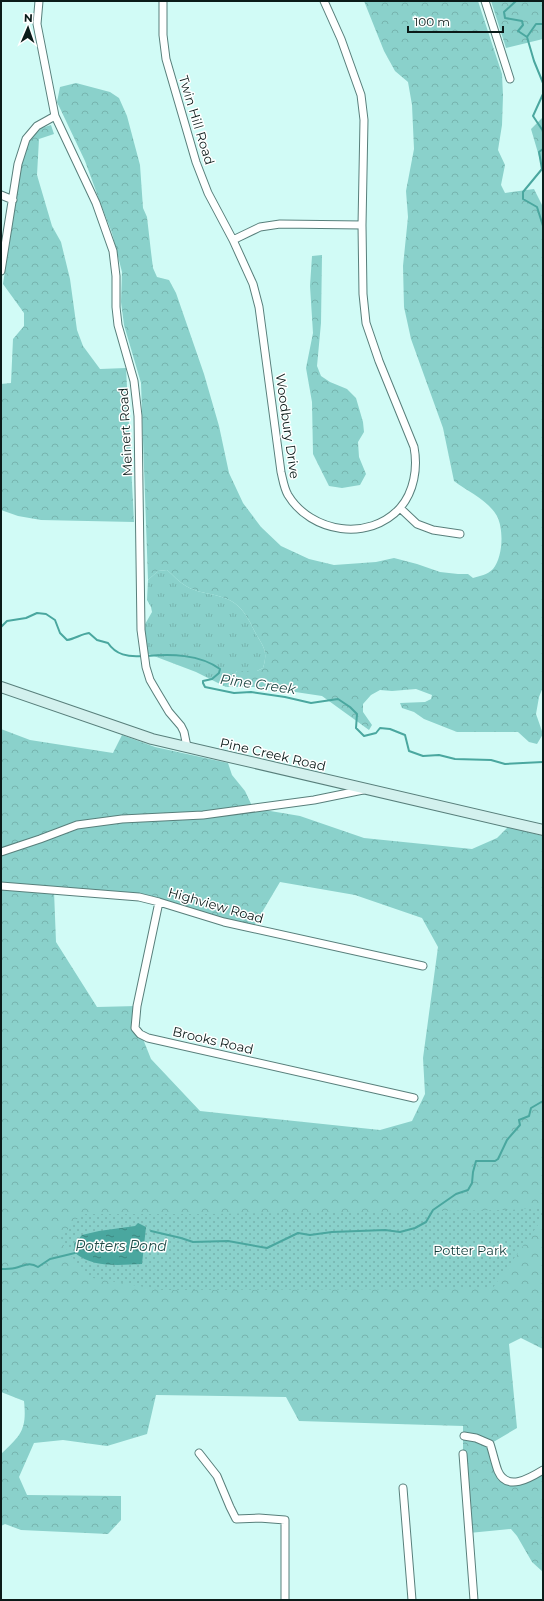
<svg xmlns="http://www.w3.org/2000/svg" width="544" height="1601" font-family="Montserrat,sans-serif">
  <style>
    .grass { fill: url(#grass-tufts) }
    .forest { fill: url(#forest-crowns); fill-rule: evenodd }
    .park { fill: url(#park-dots) }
    .water { fill: url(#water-ripples) }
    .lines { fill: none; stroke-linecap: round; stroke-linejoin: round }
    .stream { stroke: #4aa79f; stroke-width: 2 }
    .street-casing { stroke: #587f7b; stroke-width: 9 }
    .secondary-casing { stroke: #587f7b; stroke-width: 12 }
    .street { stroke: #fff; stroke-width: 7 }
    .secondary { stroke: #d3f1ee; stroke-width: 10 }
    .labels { text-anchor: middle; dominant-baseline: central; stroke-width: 3; stroke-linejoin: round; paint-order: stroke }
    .street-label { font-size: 13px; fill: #0b1b19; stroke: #fff }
    .park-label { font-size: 13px; fill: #0f3b38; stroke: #fff }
    .water-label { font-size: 14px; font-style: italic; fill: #234d49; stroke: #fff }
  </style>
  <defs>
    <pattern id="grass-tufts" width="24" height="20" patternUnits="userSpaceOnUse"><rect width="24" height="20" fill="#8ad1cb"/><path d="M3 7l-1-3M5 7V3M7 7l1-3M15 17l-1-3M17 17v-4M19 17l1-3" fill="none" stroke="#76b3ae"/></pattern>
    <pattern id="forest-crowns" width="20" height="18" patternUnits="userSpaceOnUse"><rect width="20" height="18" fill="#8ad1cb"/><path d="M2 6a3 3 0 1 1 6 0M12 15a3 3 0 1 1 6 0" fill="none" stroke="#76b3ae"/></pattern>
    <pattern id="park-dots" width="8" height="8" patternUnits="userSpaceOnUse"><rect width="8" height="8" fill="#8ad1cb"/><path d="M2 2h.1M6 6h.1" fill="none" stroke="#76b3ae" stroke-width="1.8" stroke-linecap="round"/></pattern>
    <pattern id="water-ripples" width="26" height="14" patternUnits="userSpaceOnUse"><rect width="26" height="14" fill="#4aa79f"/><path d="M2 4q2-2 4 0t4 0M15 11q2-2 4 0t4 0" fill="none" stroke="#3c8781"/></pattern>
  </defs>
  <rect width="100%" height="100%" fill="#d1fbf6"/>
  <path class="grass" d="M167,570c6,5 12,12 19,16 16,10 37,6 52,20 8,7 13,18 18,28 8,13 12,18 7,34l-6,3h-20l-11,16 -30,-15 -50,-19 -2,-27 8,-14 -1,-5 -4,-7 1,-20 10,-9z"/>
  <path class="forest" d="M364,1h114l24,73 1,22 -1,29 -4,25 7,15 -4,20 4,8 29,-4 9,18v480l-4,10 -3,17 7,20 -6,10 -8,-2 -11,-10h-61l-33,-13 -10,-7 -12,-4 -2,-5 25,-1 6,-3 1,-4 -16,-6 -24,2 -12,-1 -9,5 -8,9v8l9,13 -3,5 -47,-34 -60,-9h-36l11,-16h20l6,-3c5,-16 1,-21 -7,-34 -5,-10 -10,-21 -18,-28 -15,-14 -36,-10 -52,-20 -7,-4 -13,-11 -19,-16l-9,1 -10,9 -7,-197 -17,-58 -3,-23 1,-30 -10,-39 -12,-31 -15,-41 -28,-59 3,-15 16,-4 34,9 9,6 8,18 13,49 3,43 4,9 4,35 2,16 4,9 12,3 7,13 28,81 15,52 10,47 14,30 18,24 20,19 28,13 25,6 42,-3 18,-4 23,6 23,8 18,2h10l5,4c7,-2 14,-3 20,-9 10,-12 11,-39 4,-53 -10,-17 -29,-24 -43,-35l-11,-53 -32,-89 -7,-32 -1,-41 5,-49 -2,-26 8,-42 -2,-44 -4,-23 -13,-11 -11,-20z
    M491,1h52v38l-37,9z
    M543,117v53l-12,-41z
    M51,125l3,9 -15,5 -2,36 15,51 9,16 9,37 7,51 6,16 17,23 26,-1 8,154 -93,-2 -23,-4 -17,-6v-126l10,-1 2,-44 11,-13v-13l-21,-29 19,-121 7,-25 9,-9z
    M322,255l-1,68 -4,43 4,10 9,6 17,7 9,9 7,24 1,10 -6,10 1,15 7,17 -6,11 -18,3 -13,-2 -16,-32 -1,-52 -6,-34 7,-35 -3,-47 2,-30z
    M1,729l29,11 83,13 9,-18 33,12 73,16 4,12 13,16 8,17 47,8 64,22 108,11 25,-11 11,-11 35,9v513l-22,-11 -12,6 8,84 -27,16 8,27 13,11 32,-12v102l-11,-10 -15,-26 -6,-7 -42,4 -6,-79v-28l-164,-5 -13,-24 -130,-2 -9,39 -40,12 -44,-6 -29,3 -15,34 8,18 94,1v24l-13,14 -87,-4 -16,-6 -4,2v-72c20,-19 26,-24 23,-53l-23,-9zM280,882l75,13 67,23 16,29 -15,111 2,36 -13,27 -32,9 -180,-19 -49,-52 -16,-40 2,-13 -40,1 -41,-65 -2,-51 105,11 93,27z"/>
  <path class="park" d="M543,1208v10l-51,71 -331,1 -74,-13 -28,-38 23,-25h126l298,-4z"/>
  <path class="water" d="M138,1223l8,4 -4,37c-23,1 -49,4 -67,-11l-1,-9 8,-9 17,-4 36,-5z"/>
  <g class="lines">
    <path class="stream" d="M516,1l-12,11 1,6 17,3 1,4 -5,6 9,6 7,24 9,22
      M527,37l9,-13h7
      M543,94l-10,22 10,15
      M543,149l-4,3 3,17 -19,23v7l14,8 6,19
      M1,627l6,-6 19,-3 11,-5 9,1 9,6 5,13 7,7c8,-1 14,-6 22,-7l8,7 11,3c8,12 20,14 34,13
      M147,656c24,-2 52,-2 73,13l-1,4 -7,6 -9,2v2l2,4 29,6 17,-1 34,5 26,6 27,-4 12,8 7,7 -1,14 8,8 12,-3 4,-5 10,1 15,6 4,16 14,5 16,-1 16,4 36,1 14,4 38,-2
      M151,1231l30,7 12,4 35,-1 39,7 31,-15 12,2 22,-3 53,-2 15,2 15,-4 11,-6 7,-12 23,-16 12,-4 4,-7 1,-11 3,-11h19l3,-2 9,-19 13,-15 -1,-5 10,-4 2,-8 12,-7
      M1,1269c5,0 9,0 14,-1 9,-2 14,-7 23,-1l12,-8 25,-6"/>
    <defs>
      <path id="street" d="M39,1l-2,23 18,92 41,87 17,48 3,25v31l2,18 16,56 4,35 3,214 5,37 4,13 7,12 12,20 12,14 3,6 3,15
        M163,1v34l3,24 30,103 12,31 25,47 20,44 6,23 22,165c2,8 3,16 7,23 23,38 81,47 112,13 14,-16 18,-40 14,-61l-35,-86 -13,-38 -3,-29 -1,-69 2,-105 -3,-25 -20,-56 -17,-38
        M485,1l25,78
        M1,195l12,5
        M233,240l27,-13 20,-3 82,1
        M1,271l17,-107 8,-25 11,-13 18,-10
        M400,508l17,16 16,6 27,4
        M1,852l39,-13 37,-14 45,-6 81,-4 111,-15 49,-10
        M1,886l138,11 20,5 65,20 199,44
        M159,902l-22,104 -2,22 5,6 8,4 266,60
        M464,1436l12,2 14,6c3,9 5,19 8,27 9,21 32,7 45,-1
        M199,1453l18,23 13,31 6,12 23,-1 26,2v80
        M463,1454l11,146
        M403,1488l9,112"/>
      <path id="secondary" d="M1,687l151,52 391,91"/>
    </defs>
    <use href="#street" class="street-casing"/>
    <use href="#secondary" class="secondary-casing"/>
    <use href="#street" class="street"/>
    <use href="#secondary" class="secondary"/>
  </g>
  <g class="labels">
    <g class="street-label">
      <text transform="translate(197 120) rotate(73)">Twin Hill Road</text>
      <text transform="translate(288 426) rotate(82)">Woodbury Drive</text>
      <text transform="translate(125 432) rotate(-93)">Meinert Road</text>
      <text transform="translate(273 754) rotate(13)">Pine Creek Road</text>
      <text transform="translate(216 905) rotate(16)">Highview Road</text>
      <text transform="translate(213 1040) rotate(13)">Brooks Road</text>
    </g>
    <g class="park-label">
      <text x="470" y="1250">Potter Park</text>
    </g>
    <g class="water-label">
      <text transform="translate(258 684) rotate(8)">Pine Creek</text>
      <text x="121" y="1246">Potters Pond</text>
    </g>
  </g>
  <rect width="544" height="1601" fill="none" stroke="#0b1b19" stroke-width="4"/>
  <g transform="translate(28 28) rotate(2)" stroke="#ffffff" stroke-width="3" paint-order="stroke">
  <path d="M0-3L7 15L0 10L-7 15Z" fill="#0b1b19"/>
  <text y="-6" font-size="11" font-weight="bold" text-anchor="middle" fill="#0b1b19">N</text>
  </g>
  <path d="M408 26v6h95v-6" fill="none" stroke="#0b1b19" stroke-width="2"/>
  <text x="414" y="26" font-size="12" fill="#0b1b19" stroke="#ffffff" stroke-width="3" paint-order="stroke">100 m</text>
</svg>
